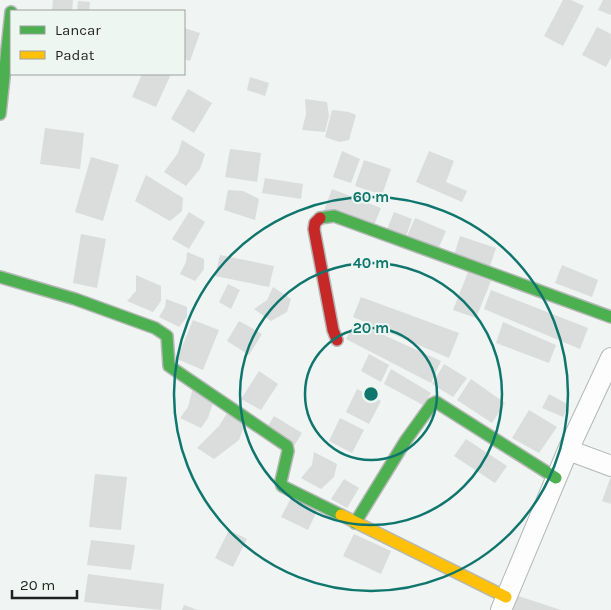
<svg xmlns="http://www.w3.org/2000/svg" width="611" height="610" font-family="Karla,sans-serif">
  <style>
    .building { fill: #dbdcdc }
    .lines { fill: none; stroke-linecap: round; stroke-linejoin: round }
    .street-casing { stroke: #b4b7b6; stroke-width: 22 }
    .fast-casing { stroke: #b4b7b6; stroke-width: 14 }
    .slow-casing { stroke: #b4b7b6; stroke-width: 14 }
    .jam-casing { stroke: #b4b7b6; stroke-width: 14 }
    .street { stroke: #fdfdfd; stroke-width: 20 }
    .fast { stroke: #4caf50; stroke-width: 11 }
    .slow { stroke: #ffc107; stroke-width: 11 }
    .jam { stroke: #c62828; stroke-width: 11 }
    .ring { fill: none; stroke: #0f766e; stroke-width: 2.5 }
    .centre { fill: #0f766e; stroke: #eef6f2; stroke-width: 2.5 }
    .ring-label { font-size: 15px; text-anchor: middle; font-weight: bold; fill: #0f766e; stroke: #eef6f2; stroke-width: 4; stroke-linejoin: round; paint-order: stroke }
  </style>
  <rect width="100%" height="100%" fill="#f0f4f2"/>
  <path class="building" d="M53,0h20l-1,11h-20z
    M563,0h8l13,6 -21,40 -19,-10z
    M603,0h8v15l-13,-5z
    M78,1l12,1 -1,9h-12z
    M597,27l14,7v24l-5,9 -24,-12z
    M184,28l16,5 -10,28 -6,-2z
    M142,74h29l-15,33 -24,-10z
    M250,77l19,6 -4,13 -18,-6z
    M188,89l24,14 -18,30 -23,-14z
    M305,99l22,3 2,14 -4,16 -23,-2 4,-16z
    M332,110l17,2 7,3 -7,25 -10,2 -14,-5z
    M45,128l39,5 -4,36 -40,-5z
    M182,140l23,14 -5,15 -14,17 -22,-14 14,-19z
    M230,149l31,4 -4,29 -32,-5z
    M342,151l18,8 -9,24 -18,-6z
    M429,151l25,10 -8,21 21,9 -5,11 -46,-20z
    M91,157l28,8 -16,56 -28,-9z
    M364,160l27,9 -9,26 -27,-9z
    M146,175l37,23 -1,13 -12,10 -35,-20z
    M265,178l38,6 -2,15 -39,-6z
    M332,189l49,19 -9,22 -48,-19z
    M228,190l15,1 16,8 -4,21 -31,-10z
    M189,212l16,10 -16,27 -17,-10z
    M394,212l18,7 -7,20 -19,-7z
    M415,218l31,13 -10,23 -31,-13z
    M81,234l25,5 -9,49 -24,-5z
    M460,236l36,12 -6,18 -36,-11z
    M187,252l17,7v10l-9,12 -15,-7 6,-12z
    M220,255l54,11 -5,21 -54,-11z
    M562,265l36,15 -6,17 -37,-14z
    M468,272l23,9 -15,37 -23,-8z
    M136,275l25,11v15l-8,11 -26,-11 9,-10z
    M228,284l12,6 -9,19 -12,-7z
    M273,287l18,12 -4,13 -16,9 -17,-12 13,-9z
    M491,290l97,38 -8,21 -96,-40z
    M361,297l98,36 -10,25 -96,-41z
    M166,299l21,8v10l-8,10 -20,-10 6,-10z
    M193,320l26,10 -16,40 -26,-11z
    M239,321l23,13 -13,21 -22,-14z
    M355,322l86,39 -10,22 -85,-44z
    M503,322l53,23 -7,18 -53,-20z
    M369,354l20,11 -8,17 -20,-11z
    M444,364l23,14 -14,19 -21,-13z
    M391,369l40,24 -8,12 -39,-21z
    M259,371l19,13 -17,26 -20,-11z
    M471,379l34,24 -13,20 -35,-23z
    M194,384l21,13 -7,21 -7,10 -21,-10 8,-11z
    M357,389l24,12 -12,23 -23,-12z
    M549,394l20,11 -6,12 -21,-9z
    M229,410l17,11 -7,19 -25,19 -17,-11 22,-22z
    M529,410l28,17 -18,26 -27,-15z
    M274,416l28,17 -8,13 -28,-17z
    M340,418l24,12 -12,23 -23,-12z
    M466,439l41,27 -12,17 -41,-27z
    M314,452l23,12 -3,13 -13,12 -20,-11 11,-13z
    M95,474l32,3 -6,53 -32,-3z
    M611,476v28l-9,-3z
    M344,479l15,9 -12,20 -16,-9z
    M292,496l26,13 -10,21 -27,-13z
    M229,530l18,9 -14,28 -18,-9z
    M354,534l37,17 -10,23 -38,-18z
    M91,540l44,5 -4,25 -44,-5z
    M88,574l76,10 -3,26 -77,-8z
    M512,594l49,16h-55z
    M184,605l14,5h-16z"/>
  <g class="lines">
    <defs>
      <path id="street" d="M568,450l43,16
        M501,610l67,-160 43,-92"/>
      <path id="fast" d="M0,114l11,-102
        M320,218l14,-2 277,101
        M0,277l75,22 80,29 12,8 2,30 118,80 1,5 -7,30 1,5 59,29
        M355,523l51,-83 26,-36 4,-2 120,76"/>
      <path id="slow" d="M341,515l165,82"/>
      <path id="jam" d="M320,218l-5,5 -1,6 19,101 4,10"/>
    </defs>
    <use href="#street" class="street-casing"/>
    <use href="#fast" class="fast-casing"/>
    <use href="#slow" class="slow-casing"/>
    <use href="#jam" class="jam-casing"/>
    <use href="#street" class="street"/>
    <use href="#fast" class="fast"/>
    <use href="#slow" class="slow"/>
    <use href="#jam" class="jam"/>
  </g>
  <g class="ring">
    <circle cx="371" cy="394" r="66"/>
    <circle cx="371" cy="394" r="131"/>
    <circle cx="371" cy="394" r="197"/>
  </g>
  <circle cx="371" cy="394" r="8" class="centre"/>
  <g class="ring-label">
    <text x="371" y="202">60 m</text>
    <text x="371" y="268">40 m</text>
    <text x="371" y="333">20 m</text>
  </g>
  <rect x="10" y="10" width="175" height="65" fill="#eef6f2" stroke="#9ba19e"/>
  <rect x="20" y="26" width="25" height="8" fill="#4caf50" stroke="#9ba19e"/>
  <text x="55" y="35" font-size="15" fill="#1f2221">Lancar</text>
  <rect x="20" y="51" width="25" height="8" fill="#ffc107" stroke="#9ba19e"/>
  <text x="55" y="60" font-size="15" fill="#1f2221">Padat</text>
  <path d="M12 590v8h65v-8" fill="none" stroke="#1f2221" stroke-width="2.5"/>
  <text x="20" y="590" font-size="15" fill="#1f2221" stroke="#eef6f2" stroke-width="4" paint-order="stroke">20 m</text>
</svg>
